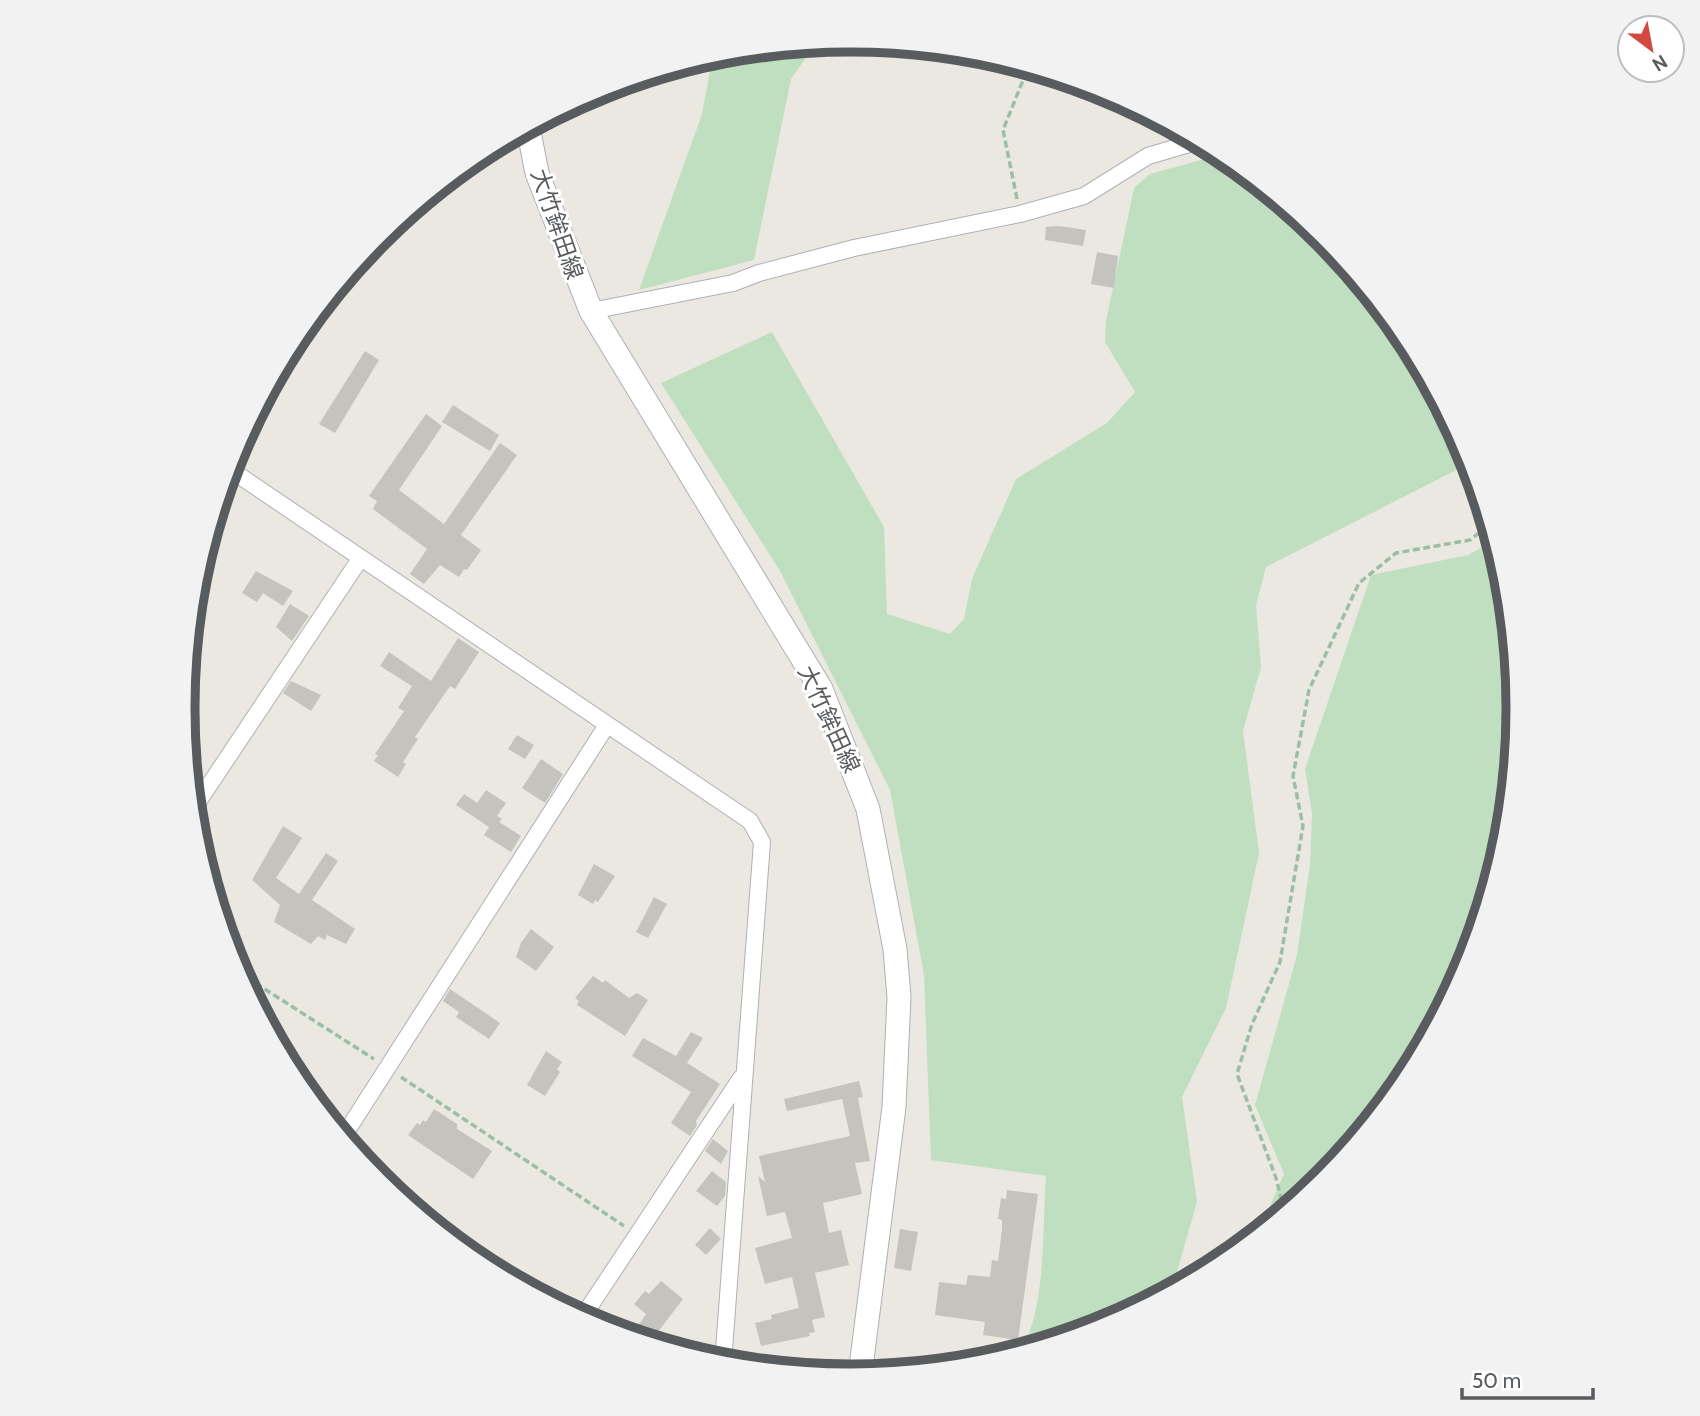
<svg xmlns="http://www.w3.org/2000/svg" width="1700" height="1416" font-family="Cabin,'Noto Sans JP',sans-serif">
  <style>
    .green { fill: #c0dfc0 }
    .building { fill: #c5c3bd }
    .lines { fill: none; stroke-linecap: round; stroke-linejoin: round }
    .minor-casing { stroke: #aeb1b4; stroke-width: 18 }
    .secondary-casing { stroke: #adb0b4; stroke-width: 25 }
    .path { stroke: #9abfa4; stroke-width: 3.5; stroke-dasharray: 7 3.5; stroke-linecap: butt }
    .minor { stroke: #fff; stroke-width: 16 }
    .secondary { stroke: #fff; stroke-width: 23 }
    .labels { text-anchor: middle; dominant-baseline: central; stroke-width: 6; stroke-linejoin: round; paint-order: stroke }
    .street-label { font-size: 23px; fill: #595c5f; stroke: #fff }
    .rim { fill: none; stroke: #595c5f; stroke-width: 9 }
  </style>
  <rect width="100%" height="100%" fill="#eae8e1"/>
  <path class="green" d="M850,40l96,10 -27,9 -72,-18z
    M821,43l-6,2 -24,34 -37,181 -115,30 63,-176 11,-59z
    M1223,154l99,82 83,101 65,126 -204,104 -10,38 5,62 -18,64 16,122 -33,155 -44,89 15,105 -25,87 -67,36 -84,25c26,-43 21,-124 25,-174l-115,-16 -7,-185 -34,-185 -110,-219 -119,-188 111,-51 112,195 3,87 63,20 14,-15 8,-40 44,-100 91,-56 28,-31 -30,-50 1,-21 28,-133 16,-14z
    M1494,541l11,37 13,130 -13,131 -38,125 -62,115 -83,101 -64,53 26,-59 -29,-69 42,-150 13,-90 2,-51 -7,-45 66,-194 97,-20z"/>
  <path class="building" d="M1059,226l27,4 -3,16 -38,-6 1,-13z
    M1097,252l21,4 -4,32 -23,-4z
    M365,351l14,9 -44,73 -16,-9z
    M453,405l46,30 -9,16 -48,-29z
    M426,414l16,12 -43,64 45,34 56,-81 17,12 -56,80 20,15 -14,20 -3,-1 -5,8 -19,-12 -16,19 -14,-10 17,-25 -54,-40 4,-8 -8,-5z
    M256,571l37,20 -10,15 -20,-13 -6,9 -15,-9z
    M290,604l19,12 -17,25 -16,-14z
    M458,638l21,14 -24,37 -5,-3 -35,51 3,2 -15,23 3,2 -8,13 -24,-16 4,-6 -3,-1 29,-43 -6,-3 14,-22 -32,-20 9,-14 42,29z
    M291,681l30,14 -10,16 -28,-18z
    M517,735l17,10 -9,14 -17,-10z
    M541,759l22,15 -18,29 -23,-15z
    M486,790l20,13 -9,13 5,3 -3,3 22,14 -10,16 -27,-17 5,-8 -33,-22 8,-11 13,9z
    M283,826l19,12 -26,40 23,16 27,-41 12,8 -26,39 43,29 -9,15 -19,-9 -2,5 -7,-4 -7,8 -37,-22 6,-17 -28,-25z
    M594,864l21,12 -17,26 -3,-2 -2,4 -15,-9z
    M654,897l13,7 -19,34 -12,-6z
    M531,929l23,18 -18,24 -20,-14 5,-14z
    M593,976l10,7 2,-3 24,18 8,-5 11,7 -23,36 -48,-31 2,-4 -4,-3z
    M450,989l50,34 -11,16 -33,-22 3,-5 -16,-11z
    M691,1032l12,6 -16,25 33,21 -24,37 1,4 -7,11 -19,-13 20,-31 -59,-36 11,-18 33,18z
    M546,1051l16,11 -5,7 3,3 -15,24 -18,-11z
    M859,1081l4,16 -5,1 12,63 -15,2 7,31 -39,9 6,30 12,-3 8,35 -34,8 10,44 -13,3 3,12 -6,1 1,3 -49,10 -6,-23 17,-4 -1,-4 28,-7 -7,-31 -27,7 -10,-36 37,-10 -7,-26 -18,4 -9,-40 7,6 -6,-26 91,-20 -8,-37 -55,12 -3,-12z
    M434,1109l23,15v5l35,22 -19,28 -65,-44 9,-12 3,2 3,-5 3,2z
    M713,1139l15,12 -7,13 -16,-13z
    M712,1171l14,11 -1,14 -8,10 -21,-15z
    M1007,1190l31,4 -20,146 -35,-5 2,-13 -50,-7 4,-33 27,3 2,-10 22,2 2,-17 6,1 4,-32v-9l-4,-1 3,-21 5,1z
    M710,1228l11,11 -15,16 -11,-10z
    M900,1229l18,3 -7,39 -17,-3z
    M661,1281l22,18 -29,38 -16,-11 8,-12 -12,-10 11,-13 4,3z"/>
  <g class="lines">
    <defs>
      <path id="minor" d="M591,311l142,-28 26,-10 95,-25 166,-34 64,-18 64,-40 51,-15
        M228,468l522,353 12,21 -39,521
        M192,811l168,-252
        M343,1137l264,-412
        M582,1318l159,-240"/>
      <path id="secondary" d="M528,127l9,46 54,138 230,378 47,120 27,140 4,48 -5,110 -34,268"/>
    </defs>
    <use href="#minor" class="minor-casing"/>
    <use href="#secondary" class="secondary-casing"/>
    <path class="path" d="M1017,199l-14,-69 25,-62
      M238,972l136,87
      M401,1077l223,149
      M1284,1211l-8,-33 -39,-104 15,-50 28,-62 23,-136 -10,-50 16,-86 50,-107 37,-30 74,-13 19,-15"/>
    <use href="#minor" class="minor"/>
    <use href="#secondary" class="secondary"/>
  </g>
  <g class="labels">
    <g class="street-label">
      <text transform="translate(557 224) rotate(71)">大竹鉾田線</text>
      <text transform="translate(829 719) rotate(65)">大竹鉾田線</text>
    </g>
  </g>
  <path d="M0 0H1700V1416H0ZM850 52H851A655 655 0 0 1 1506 707V709A655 655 0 0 1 851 1364H850A655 655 0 0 1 195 709V707A655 655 0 0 1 850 52Z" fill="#f2f2f2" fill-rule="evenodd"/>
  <path class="rim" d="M850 52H851A655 655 0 0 1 1506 707V709A655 655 0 0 1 851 1364H850A655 655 0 0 1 195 709V707A655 655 0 0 1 850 52Z"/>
  <g transform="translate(1651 49) rotate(148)"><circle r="33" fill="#ffffff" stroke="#bdbebf" stroke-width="2"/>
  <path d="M0-5L12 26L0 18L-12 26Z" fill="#d14940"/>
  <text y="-10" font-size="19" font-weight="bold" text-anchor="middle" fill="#595c5f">N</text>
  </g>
  <path d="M1462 1388v10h131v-10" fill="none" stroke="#595c5f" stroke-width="3.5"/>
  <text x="1472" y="1388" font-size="21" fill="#595c5f" stroke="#ffffff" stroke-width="5" paint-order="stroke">50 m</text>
</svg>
